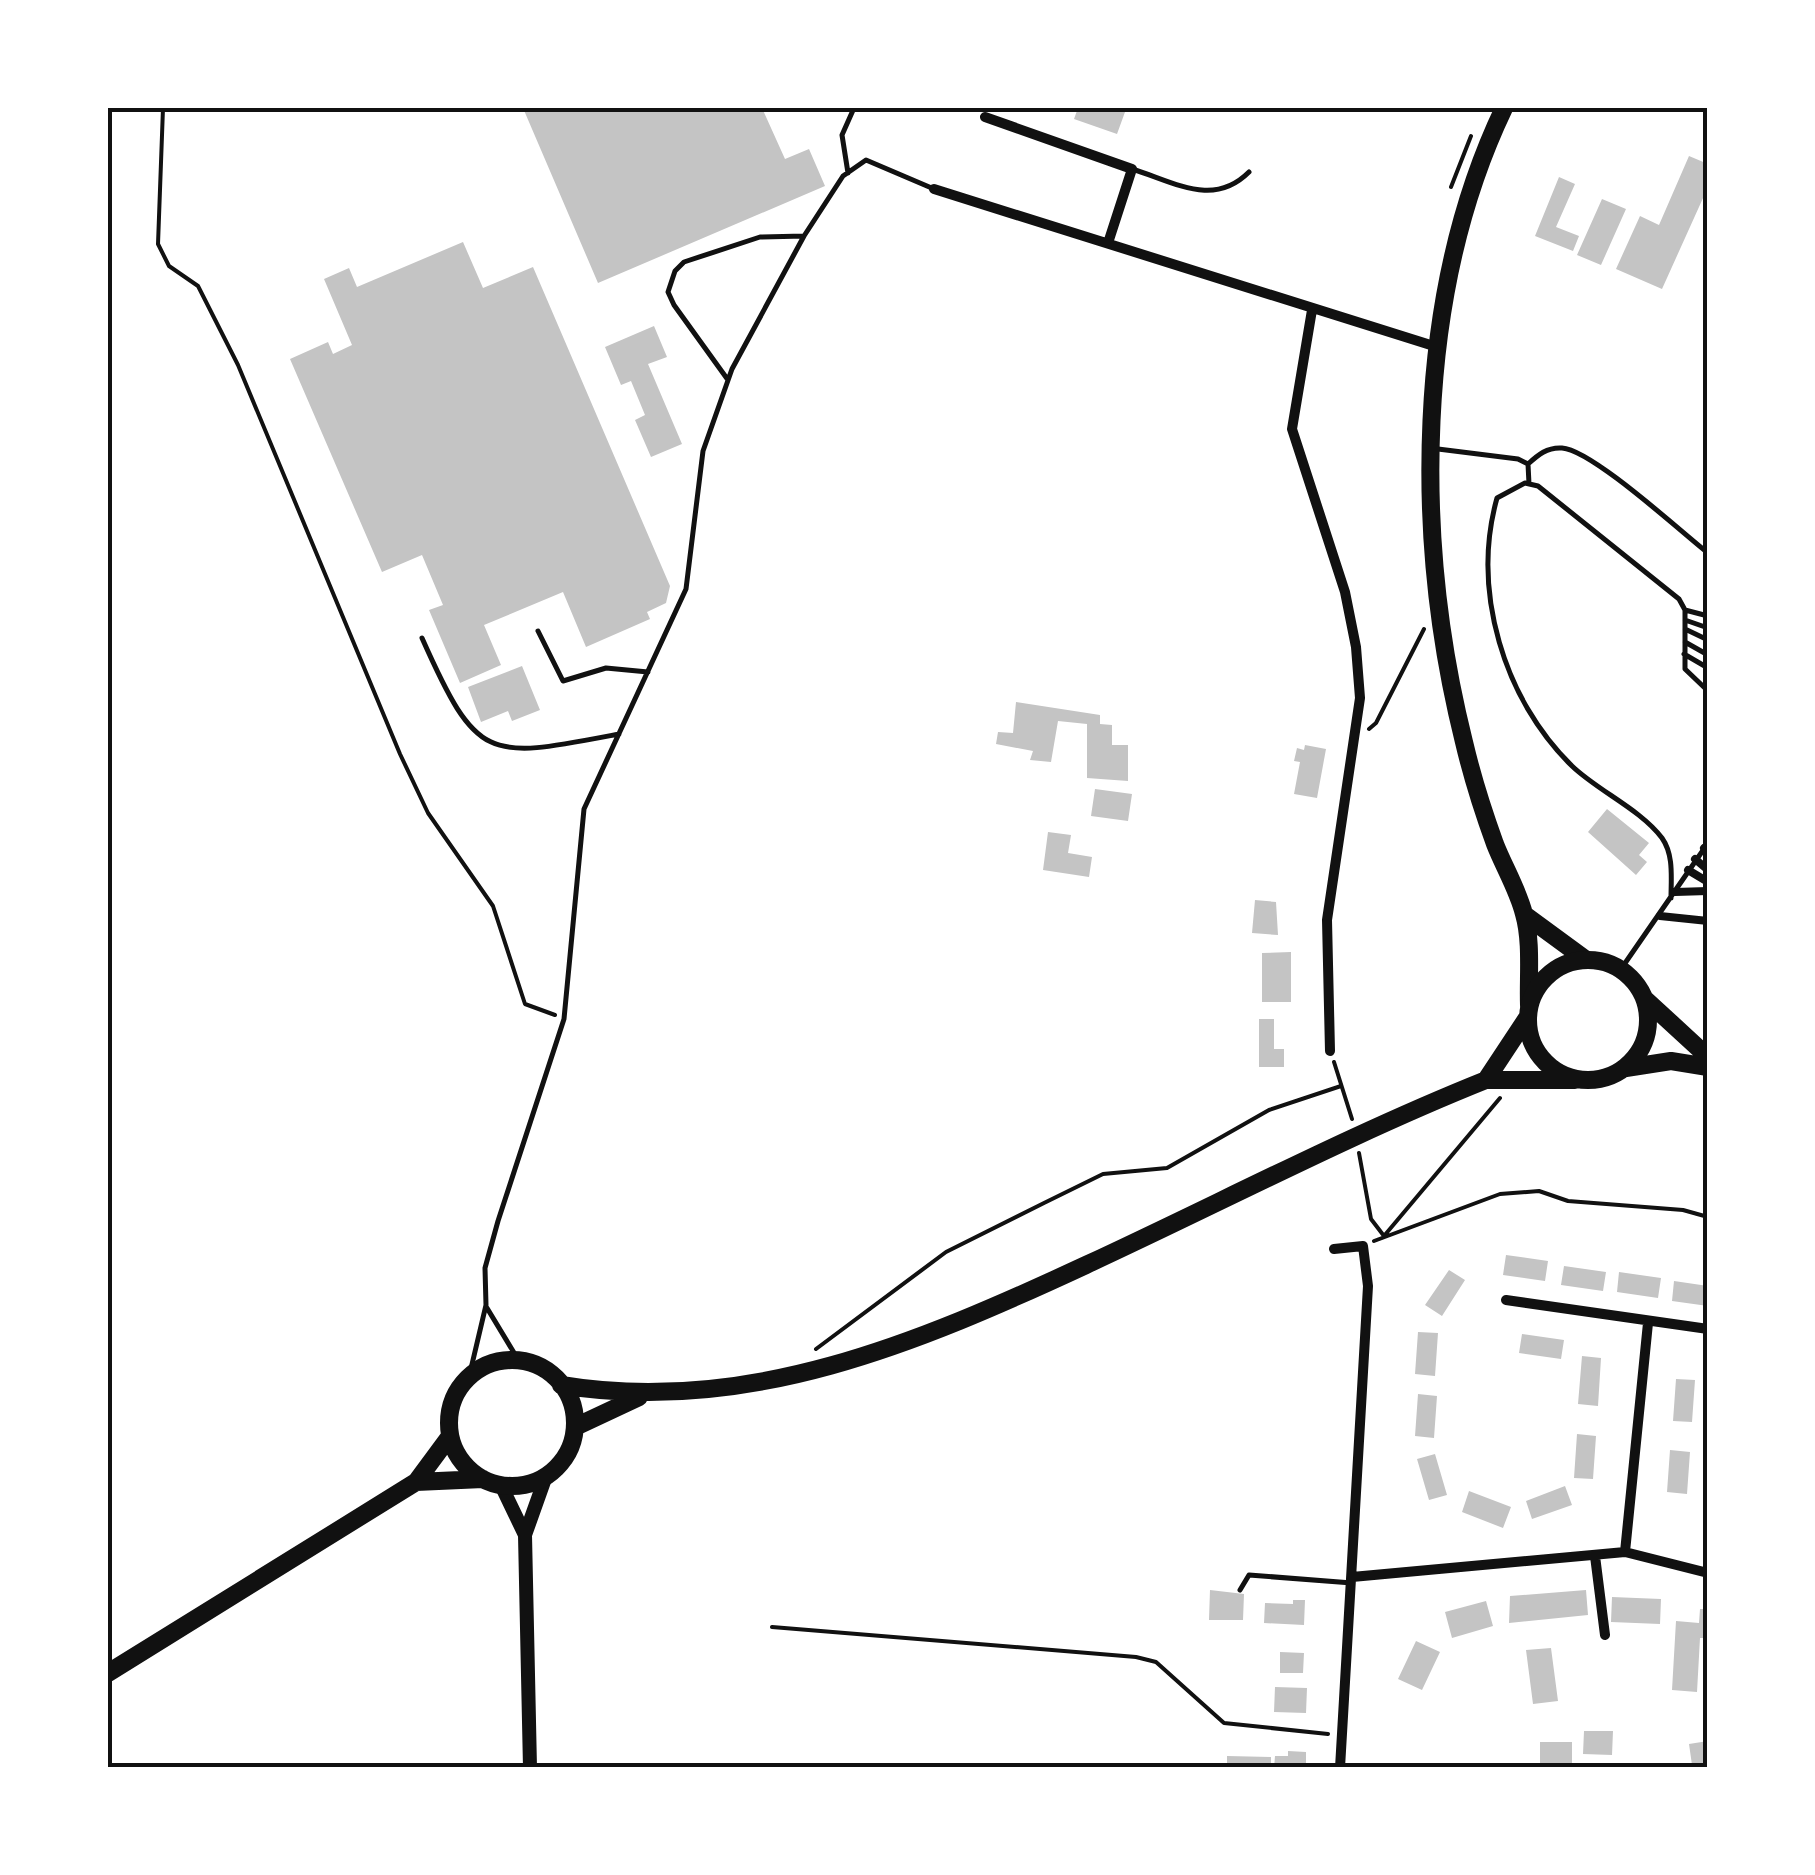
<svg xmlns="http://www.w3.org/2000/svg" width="1815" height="1875" font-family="'Libre Baskerville',serif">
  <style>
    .building { fill: #c4c4c4 }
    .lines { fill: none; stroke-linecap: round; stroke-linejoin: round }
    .path { stroke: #111; stroke-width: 4 }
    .service { stroke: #111; stroke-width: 5 }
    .pedestrian { stroke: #111; stroke-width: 8 }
    .minor { stroke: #111; stroke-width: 10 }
    .tertiary { stroke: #111; stroke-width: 14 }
    .primary { stroke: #111; stroke-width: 18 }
    .trunk { stroke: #111; stroke-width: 18 }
    .neatline { fill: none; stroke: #111; stroke-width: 4 }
  </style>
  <rect width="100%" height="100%" fill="#fff"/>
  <path class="building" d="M523,108h239l23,51 24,-10 16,37 -227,97z
    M1078,108h36l11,4 -8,22 -43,-15z
    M1689,156l19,8v23l-46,102 -46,-20 24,-53 19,9z
    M1559,177l16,7 -19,43 23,9 -6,15 -38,-15z
    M1602,199l24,10 -25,56 -24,-10z
    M463,242l20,46 50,-21 137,319 -4,17 -19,9 3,7 -64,28 -23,-55 -79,33 17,40 -41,18 -31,-73 14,-5 -21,-50 -40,17 -92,-213 38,-17 5,12 19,-9 -28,-66 25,-11 8,19z
    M654,326l13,31 -19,7 34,80 -31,13 -16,-37 10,-5 -14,-34 -10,4 -16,-38z
    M522,666l18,44 -28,11 -4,-10 -27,11 -13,-35z
    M1016,702l84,13v9l12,1v20h16v36l-41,-3v-54l-29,-3 -7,41 -21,-2 3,-9 -37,-7 2,-12 15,1z
    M1305,745l21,4 -9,49 -23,-4 6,-32 -6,-1 3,-13 7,2z
    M1095,789l37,5 -4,27 -37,-5z
    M1607,809l42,34 -10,12 8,7 -11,13 -48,-43z
    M1048,832l23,3 -3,18 24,4 -3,20 -46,-7z
    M1255,900l21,2 2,33 -26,-2z
    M1291,952v50h-29v-49z
    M1259,1019h15v30h10v18h-25z
    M1506,1255l42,6 -3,20 -42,-6z
    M1564,1266l42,6 -3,19 -42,-6z
    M1449,1270l16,10 -23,36 -17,-11z
    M1619,1272l42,6 -3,20 -41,-6z
    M1674,1281l34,5v20l-36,-5z
    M1418,1332l20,1 -3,43 -20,-2z
    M1522,1334l42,6 -3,19 -42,-6z
    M1582,1356l19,2 -3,48 -20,-2z
    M1676,1379l19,1 -3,42 -19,-1z
    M1418,1394l19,2 -3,42 -19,-2z
    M1577,1434l19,2 -3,43 -19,-1z
    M1670,1450l20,2 -3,42 -20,-2z
    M1435,1454l12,41 -18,5 -12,-41z
    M1565,1486l7,19 -40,14 -6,-18z
    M1469,1491l42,16 -8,21 -41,-16z
    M1210,1590l34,4 -1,26h-34z
    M1586,1590l2,25 -79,8 1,-27z
    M1612,1597l49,2 -1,25 -49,-2z
    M1293,1600h12l-1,25 -40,-2 1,-20 28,1z
    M1486,1601l7,25 -41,12 -7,-26z
    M1700,1609h8v29h-8l-3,54 -25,-2 4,-69 23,2z
    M1416,1641l24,11 -18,38 -24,-11z
    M1551,1648l7,53 -25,3 -7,-54z
    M1280,1652l24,1 -1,20h-23z
    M1275,1687l32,1 -1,25 -32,-1z
    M1584,1731h29l-1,24 -29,-1z
    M1708,1741v21l-16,3 -3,-21z
    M1540,1742h32v26h-32z
    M1288,1751l18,1v16h-32l1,-12h13z
    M1227,1756l44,1v11h-44z"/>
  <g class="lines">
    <path class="path" d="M163,108l-5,136 11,22 29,20 40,79 162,389 28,59 65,93 32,98 30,11
      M1451,187l20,-51
      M1369,729l7,-6 48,-94
      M1334,1062l18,57
      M1359,1153l12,66 13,17 116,-138
      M1374,1241l126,-47 39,-3 29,10 115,9 25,7
      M816,1349l130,-97 98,-49 59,-29 64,-6 102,-58 72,-24
      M772,1627l364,30 20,5 68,61 104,11"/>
    <path class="service" d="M1132,169c43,13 81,39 117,3
      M848,173l-6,-38 12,-27
      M728,380l-54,-75 -6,-13 7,-21 9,-9 76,-25 44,-1
      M1438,449l80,10 10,5 1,20
      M1528,464c10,-9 19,-17 34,-16 30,2 118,83 146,105
      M1685,610l23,6
      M1685,620l23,8
      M1685,629l23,11
      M538,631l25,50 43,-13 42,4
      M422,638c56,126 66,121 197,96
      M1685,642l23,13
      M1684,654l24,14
      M1671,898c0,-20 3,-43 -9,-60 -22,-29 -64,-47 -90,-72 -68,-66 -101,-175 -75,-268l28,-15 13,3 141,113 6,11v59l23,22
      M1621,969l87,-126
      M487,1308l32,53
      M469,1377l17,-72 -1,-37 13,-47 66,-202 20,-210 102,-220 17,-138 29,-82 72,-133 39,-60 23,-16 68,29
      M1240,1590l9,-15 103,8"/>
    <path class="pedestrian" d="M1704,848l4,4
      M1695,859l13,11
      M1688,870l20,12
      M1675,892l33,-1
      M1660,916l48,5"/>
    <path class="minor" d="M985,117l147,52 -24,74
      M934,189l503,158
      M1312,310l-20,119 53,163 11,55 4,51 -33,222 3,131
      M1334,1249l29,-3 5,40 -28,482
      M1506,1300l202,29
      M1625,1552l23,-229
      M1595,1556l10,79
      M1352,1577l273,-25 83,21"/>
    <path class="tertiary" d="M501,1485l24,50
      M530,1768l-5,-233 21,-59"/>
    <path class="primary" d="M1504,108c-90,188 -90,434 -40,634 8,34 19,69 31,102 9,23 23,46 29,70 8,28 4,63 5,91
      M1525,915l60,44"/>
    <path class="trunk" d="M1528 1020a60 60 0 1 1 120 0a60 60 0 1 1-120 0Z
      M1645,999l63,58
      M1626,1068l45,-7 37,6
      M1486,1080l41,-62
      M449 1423a63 63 0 1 1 126 0a63 63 0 1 1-126 0Z
      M561,1385c186,31 359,-43 525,-120 132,-61 265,-131 400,-185h89
      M575,1427l64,-30
      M416,1482l67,-3
      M108,1673l308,-191 34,-46"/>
  </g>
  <rect width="1815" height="1875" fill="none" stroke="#ffffff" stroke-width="220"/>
  <rect x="110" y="110" width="1595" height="1655" class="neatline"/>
</svg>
